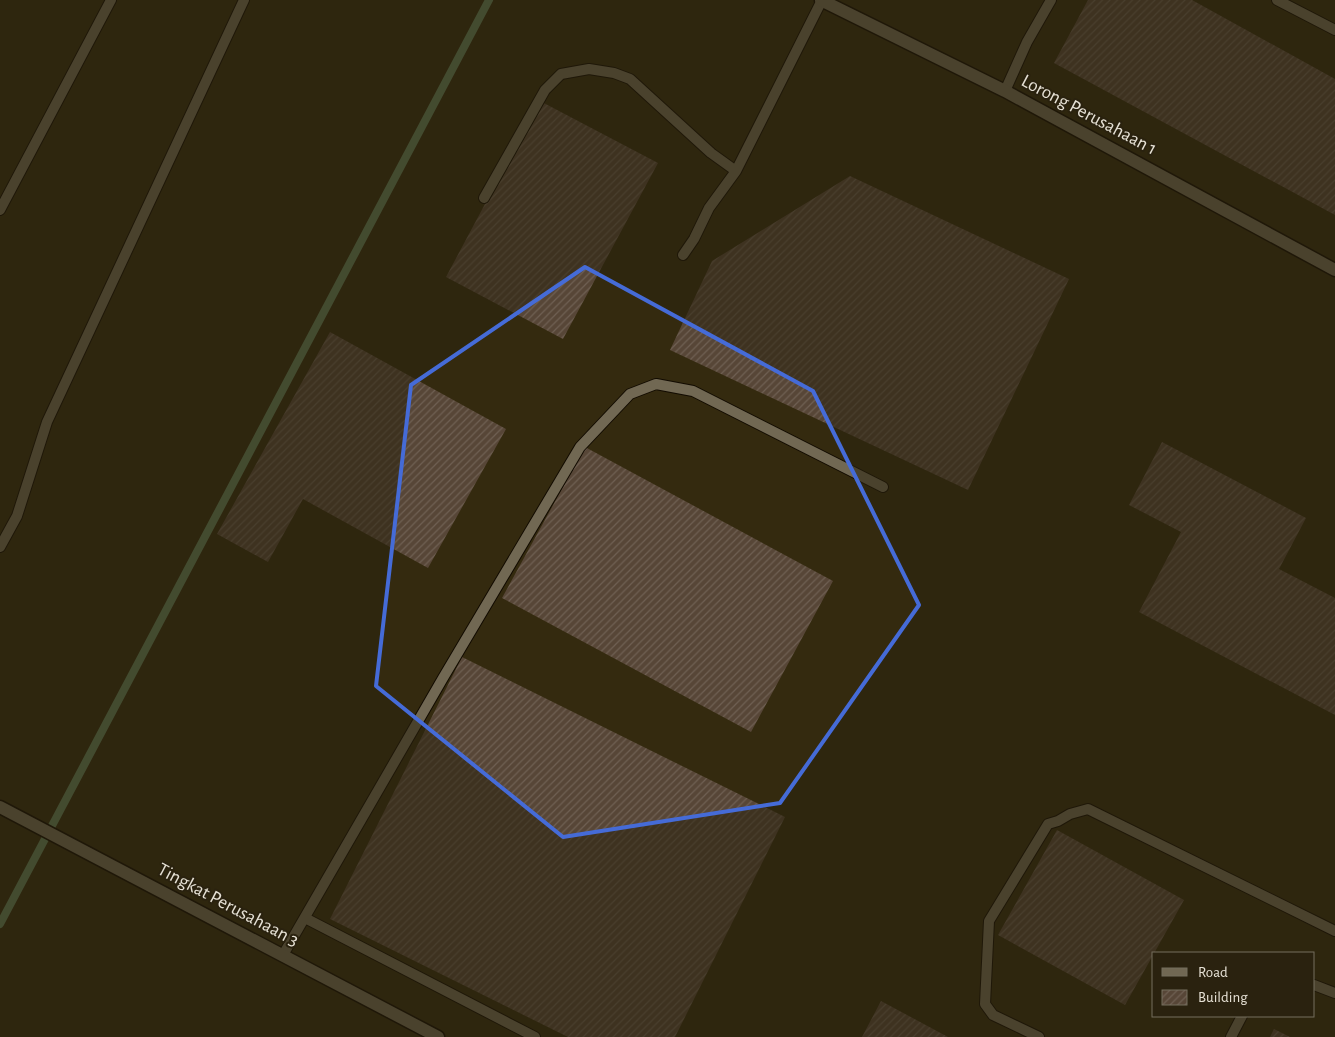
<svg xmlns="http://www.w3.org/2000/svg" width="1335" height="1037" font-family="'Alegreya Sans',sans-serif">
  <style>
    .built { fill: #342a0f; fill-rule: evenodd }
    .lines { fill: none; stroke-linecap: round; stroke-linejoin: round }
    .stream { stroke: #627c57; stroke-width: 8 }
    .building { fill: url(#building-hatch) }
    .lane-casing { stroke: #120b00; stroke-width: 12 }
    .street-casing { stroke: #120b00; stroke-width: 15 }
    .secondary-casing { stroke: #120b00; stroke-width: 15 }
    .lane { stroke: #716853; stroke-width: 10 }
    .street { stroke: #716853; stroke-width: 12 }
    .secondary { stroke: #716853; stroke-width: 12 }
    .marked { fill: none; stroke: #456bd7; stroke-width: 4; stroke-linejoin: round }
    .labels { text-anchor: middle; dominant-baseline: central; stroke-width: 4; stroke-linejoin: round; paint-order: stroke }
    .street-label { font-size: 19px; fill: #e6e1d5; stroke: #2a220f }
  </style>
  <defs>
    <pattern id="building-hatch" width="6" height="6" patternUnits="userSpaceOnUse" patternTransform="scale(1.25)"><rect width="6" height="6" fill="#574637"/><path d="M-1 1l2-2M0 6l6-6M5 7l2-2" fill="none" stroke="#6f6053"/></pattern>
  </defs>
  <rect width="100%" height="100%" fill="#2a220f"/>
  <path class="built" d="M0,0h1335v1037h-1335zM1154,953h160v63h-160z"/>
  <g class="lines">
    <path class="stream" d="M0,924l489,-924"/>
  </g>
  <path class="building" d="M1088,0h104l143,79v136l-281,-152z
    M540,101l118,62 -95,176 -117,-62z
    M850,176l219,103 -101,211 -298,-140 42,-89z
    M330,332l176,97 -78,139 -125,-69 -35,63 -51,-28z
    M1162,442l144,76 -27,51 56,29v117l-196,-103 42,-80 -52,-27z
    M585,447l248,134 -82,151 -249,-134z
    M462,657l323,160 -110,220h-107l-238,-118z
    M1057,830l127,70 -59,105 -127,-70z
    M881,1001l67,36h-86z
    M1274,1029l16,8h-20z"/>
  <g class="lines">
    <defs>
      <path id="lane" d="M1277,0l58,30
        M1005,91l22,-49 24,-42
        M484,198l61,-108 16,-16 28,-5 25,4 16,6 81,74 25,18 86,-171
        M0,210l111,-210
        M683,255l11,-16 15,-31 27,-37
        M0,547l17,-31 30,-94 197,-422
        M305,918l230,119
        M283,955l160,-277 137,-231 50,-53 26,-10 37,7 190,96
        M1314,985l21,8
        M1039,1037l-46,-22 -8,-11 4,-83 59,-97 10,-3 12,-7 18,-5 247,122
        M1231,1037l11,-21"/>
      <path id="street" d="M0,807l438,230"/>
      <path id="secondary" d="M821,0l184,91 330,179"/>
    </defs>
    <use href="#lane" class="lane-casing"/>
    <use href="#street" class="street-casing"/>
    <use href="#secondary" class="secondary-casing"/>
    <use href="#lane" class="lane"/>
    <use href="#street" class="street"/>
    <use href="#secondary" class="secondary"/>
  </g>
  <path d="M0 0H1335V1037H0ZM585,267l228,124 106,214 -139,198 -217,34 -187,-151 35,-301z" fill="#2a220f" fill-opacity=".55" fill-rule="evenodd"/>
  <path class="marked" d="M585,267l228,124 106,214 -139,198 -217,34 -187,-151 35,-301z"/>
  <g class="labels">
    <g class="street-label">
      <text transform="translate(1089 115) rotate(28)">Lorong Perusahaan 1</text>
      <text transform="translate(228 905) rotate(28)">Tingkat Perusahaan 3</text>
    </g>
  </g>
  <rect x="1152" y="952" width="162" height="65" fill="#2a220f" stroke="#756e5e"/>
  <rect x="1162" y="968" width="25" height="8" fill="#716853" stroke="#756e5e"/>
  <text x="1198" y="977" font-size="15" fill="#e6e1d5">Road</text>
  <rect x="1162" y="990" width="25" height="15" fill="url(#building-hatch)" stroke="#756e5e"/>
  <text x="1198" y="1002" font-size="15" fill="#e6e1d5">Building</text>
</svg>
